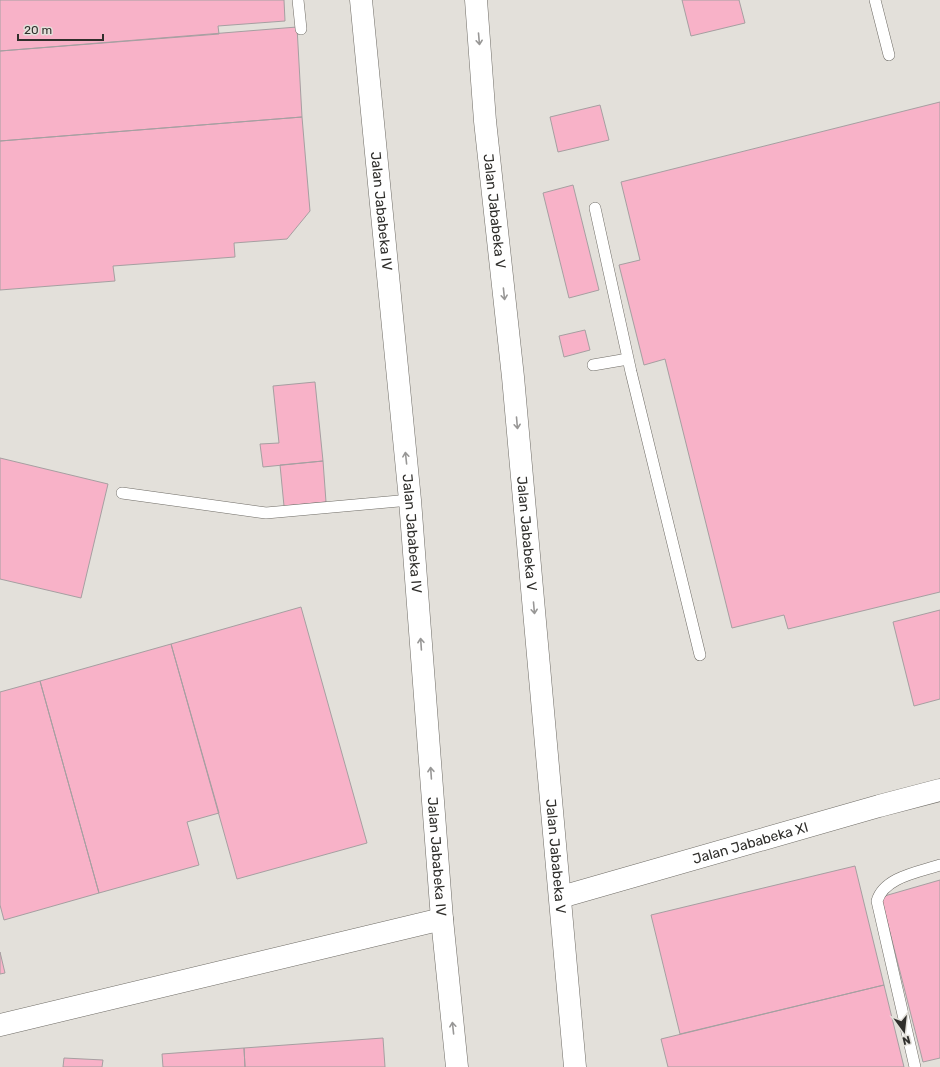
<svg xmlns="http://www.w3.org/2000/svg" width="940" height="1067" font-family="Rubik,sans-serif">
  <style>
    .building { fill: #f8b2c8; stroke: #a69fa1 }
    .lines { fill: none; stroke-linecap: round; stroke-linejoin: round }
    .lane-casing { stroke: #6f6c66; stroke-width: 12 }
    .street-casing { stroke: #6f6c66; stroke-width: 23 }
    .secondary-casing { stroke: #6f6c66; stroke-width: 23 }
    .lane { stroke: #fff; stroke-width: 11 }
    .street { stroke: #fff; stroke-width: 22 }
    .secondary { stroke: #fff; stroke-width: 22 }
    .oneway { stroke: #989796 }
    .labels { text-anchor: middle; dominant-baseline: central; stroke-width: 4; stroke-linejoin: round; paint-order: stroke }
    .street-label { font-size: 14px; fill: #302f2c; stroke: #e3e0da }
  </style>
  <rect width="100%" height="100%" fill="#e3e0da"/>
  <path class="building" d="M0,0h284l1,21 -67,5 1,8 -219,17z
    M682,0h57l6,23 -54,13z
    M297,27l5,90 -302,24v-90z
    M940,102v490l-152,37 -4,-14 -52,13 -67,-269 -21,6 -25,-100 21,-5 -19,-78z
    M600,105l9,35 -51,12 -8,-35z
    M302,117l8,94 -23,28 -53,4 1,14 -122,9 2,15 -115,9v-149z
    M573,185l26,105 -30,8 -26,-105z
    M585,330l5,20 -26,7 -5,-21z
    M315,382l8,79 -60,6 -3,-23 19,-1 -6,-57z
    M0,458l108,26 -27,114 -81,-19z
    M323,461l3,41 -42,4 -4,-41z
    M301,607l66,236 -130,36 -66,-235z
    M940,610v89l-26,7 -21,-84z
    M171,644l48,169 -32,9 12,43 -100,28 -59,-212z
    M40,681l59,212 -95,27 -4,-15v-213z
    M855,866l29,119 -204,49 -29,-119z
    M940,880v178l-17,4 -42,-165z
    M0,952l5,21 -5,1z
    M884,985l20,82h-236l-7,-28z
    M383,1038l2,29h-140l-1,-19z
    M244,1048l1,19h-82l-1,-13z
    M64,1058l39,2 -1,7h-39z"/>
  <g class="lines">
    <defs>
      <path id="lane" d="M298,0l3,29
        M875,0l14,55
        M595,208l36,164 69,283
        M593,365l35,-6
        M122,493l144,20 144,-13
        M915,1067l-38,-166c7,-24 42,-29 63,-36"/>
      <g id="street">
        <path id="s1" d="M561,897l318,-91 61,-16"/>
        <path d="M0,1025l442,-106"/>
      </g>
      <g id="secondary">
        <path id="s2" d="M361,0l49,500 32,419 15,148"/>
        <path id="s3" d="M476,0l9,121 28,256 62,690"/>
      </g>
    </defs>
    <use href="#lane" class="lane-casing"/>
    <use href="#street" class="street-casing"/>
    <use href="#secondary" class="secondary-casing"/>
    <use href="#lane" class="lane"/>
    <use href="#street" class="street"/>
    <use href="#secondary" class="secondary"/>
  </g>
  <defs><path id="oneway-shaft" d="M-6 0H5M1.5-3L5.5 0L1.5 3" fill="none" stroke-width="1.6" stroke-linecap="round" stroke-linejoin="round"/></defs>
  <g class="oneway">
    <use href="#oneway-shaft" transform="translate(479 39) rotate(85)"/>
    <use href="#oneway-shaft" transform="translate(504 294) rotate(84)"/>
    <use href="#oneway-shaft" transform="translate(517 423) rotate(85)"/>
    <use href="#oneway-shaft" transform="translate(406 458) rotate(-96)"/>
    <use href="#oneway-shaft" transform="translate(534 608) rotate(85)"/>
    <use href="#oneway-shaft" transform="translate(421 644) rotate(-94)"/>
    <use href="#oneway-shaft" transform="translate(431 773) rotate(-94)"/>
    <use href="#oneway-shaft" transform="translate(453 1028) rotate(-96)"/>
  </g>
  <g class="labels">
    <g class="street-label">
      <text stroke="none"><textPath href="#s2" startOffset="212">Jalan Jababeka IV</textPath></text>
      <text stroke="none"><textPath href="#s3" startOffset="212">Jalan Jababeka V</textPath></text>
      <text stroke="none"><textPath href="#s2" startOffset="536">Jalan Jababeka IV</textPath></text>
      <text stroke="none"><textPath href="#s3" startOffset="536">Jalan Jababeka V</textPath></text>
      <text stroke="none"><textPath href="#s1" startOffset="197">Jalan Jababeka XI</textPath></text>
      <text stroke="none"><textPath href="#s2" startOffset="860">Jalan Jababeka IV</textPath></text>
      <text stroke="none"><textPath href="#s3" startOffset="860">Jalan Jababeka V</textPath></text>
    </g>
  </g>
  <g transform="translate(904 1031) rotate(165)" stroke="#e3e0da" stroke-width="3" paint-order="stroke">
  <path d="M0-3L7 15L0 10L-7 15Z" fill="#302f2c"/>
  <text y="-6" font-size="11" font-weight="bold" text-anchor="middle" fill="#302f2c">N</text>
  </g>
  <path d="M18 34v6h85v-6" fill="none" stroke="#302f2c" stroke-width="2"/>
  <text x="24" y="34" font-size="12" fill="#302f2c" stroke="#e3e0da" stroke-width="3" paint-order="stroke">20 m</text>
</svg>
